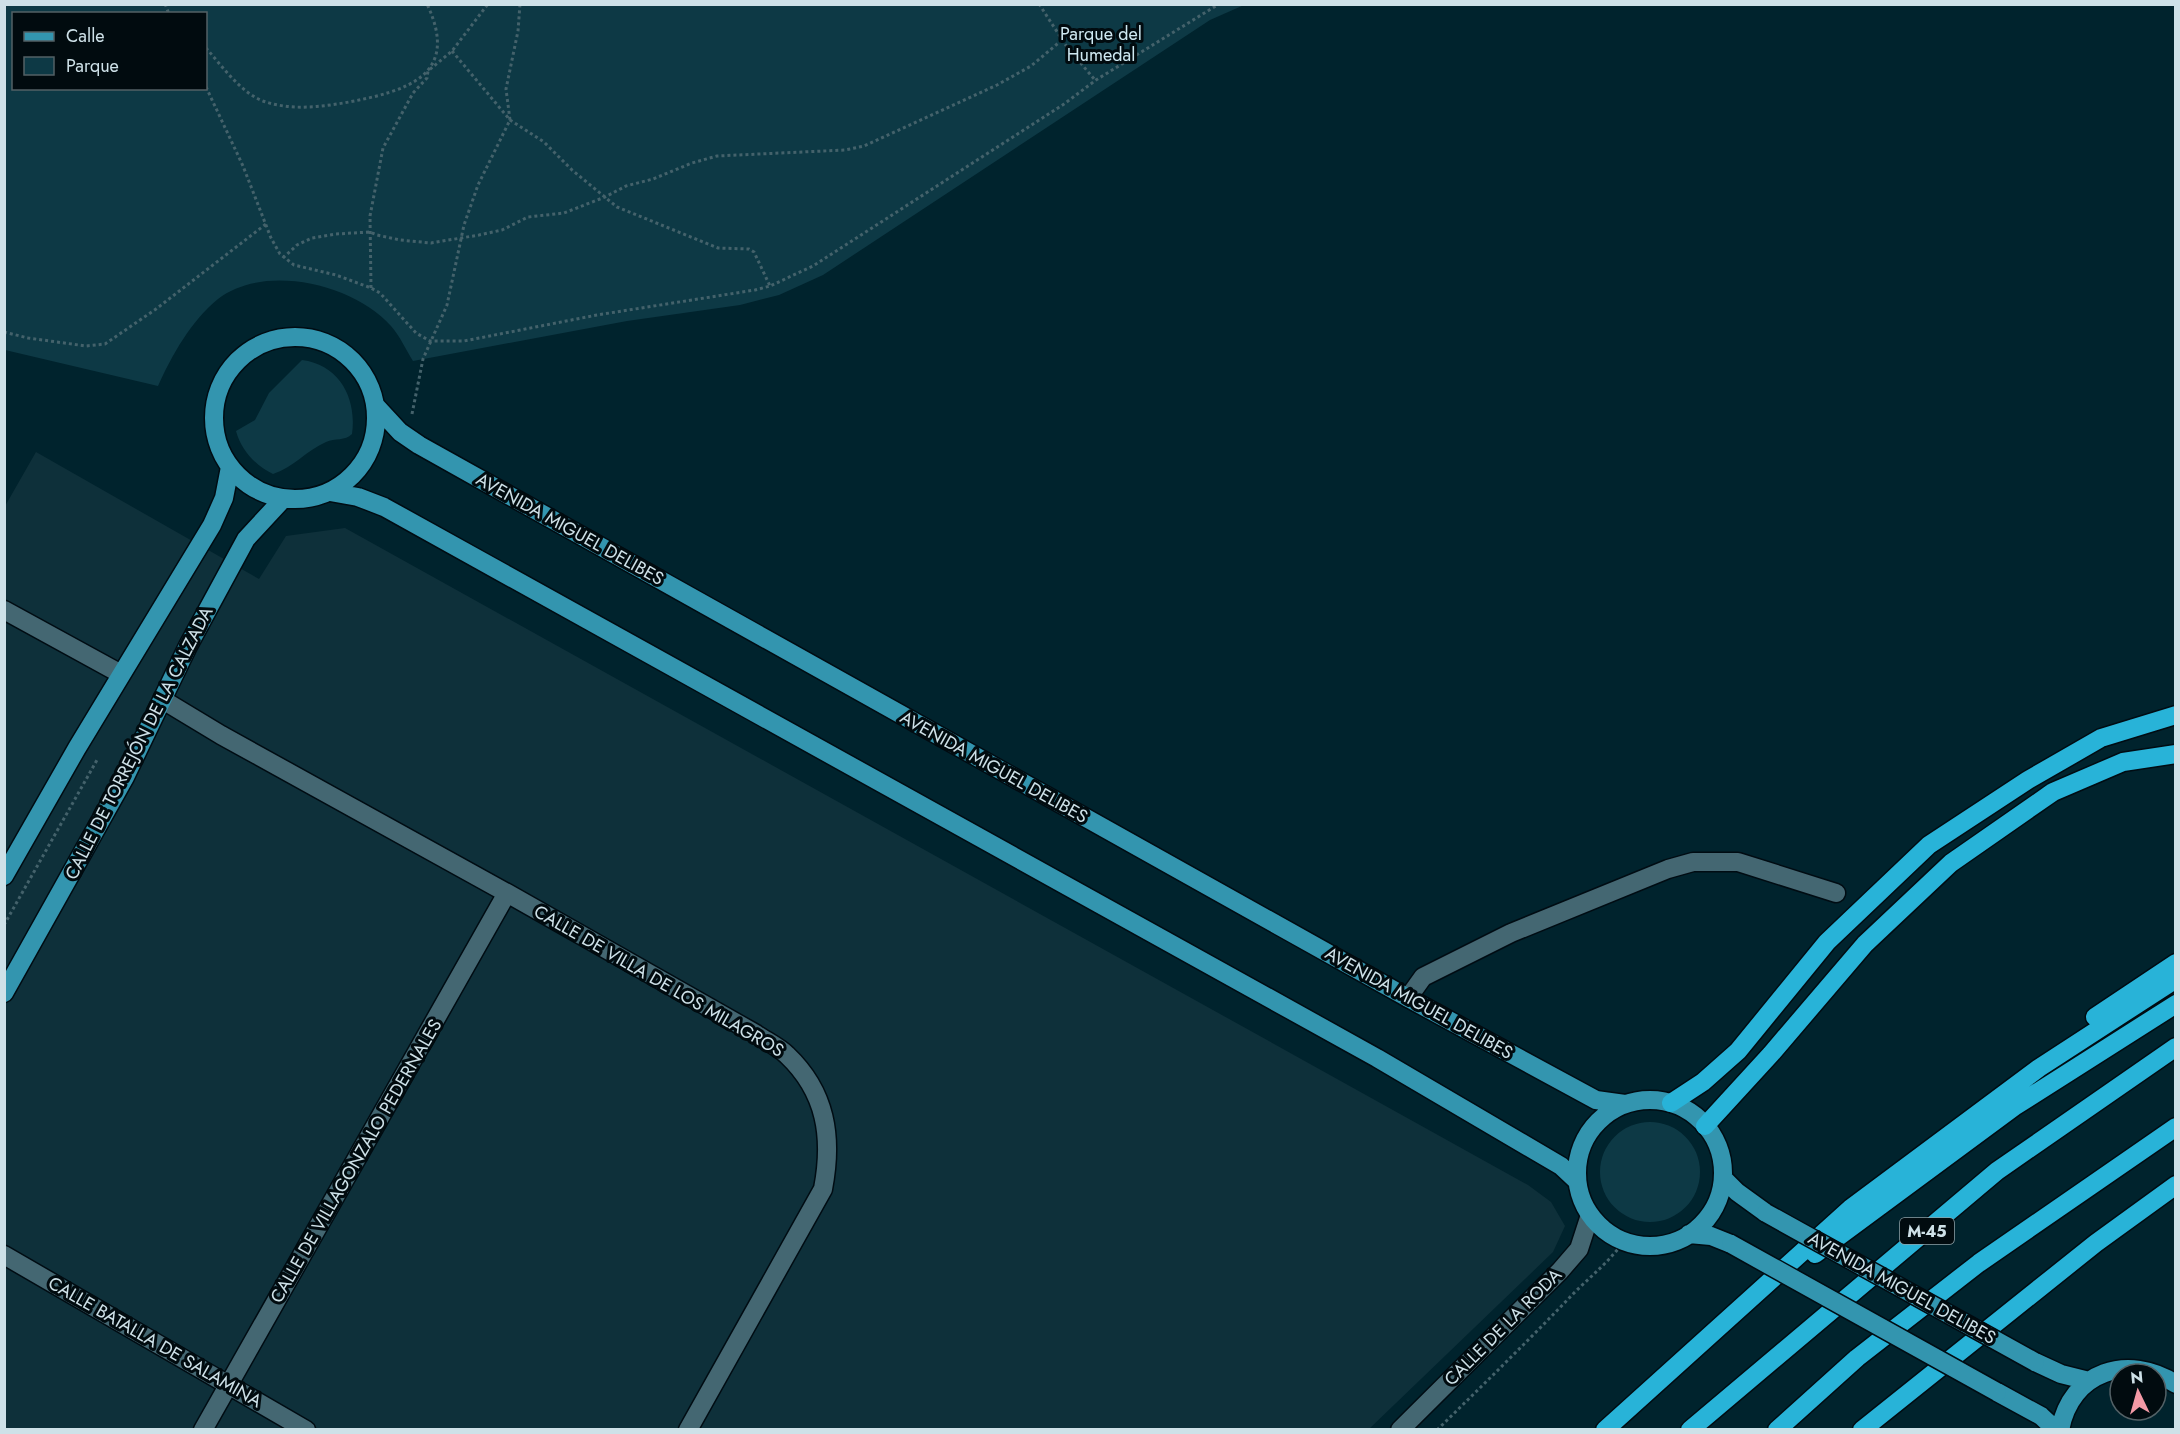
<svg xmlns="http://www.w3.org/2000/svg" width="2180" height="1434" font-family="Jost,sans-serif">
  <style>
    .built { fill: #0e303a }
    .green { fill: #0d3945; fill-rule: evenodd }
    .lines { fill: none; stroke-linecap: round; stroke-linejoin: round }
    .minor-casing { stroke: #000c13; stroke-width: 21 }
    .major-casing { stroke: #000c13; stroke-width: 21 }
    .highway-casing { stroke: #000c13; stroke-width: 21 }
    .path { stroke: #44626b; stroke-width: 3; stroke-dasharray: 3 3; stroke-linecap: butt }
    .minor { stroke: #446772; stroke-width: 18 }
    .major { stroke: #3395af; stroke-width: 18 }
    .highway { stroke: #28b3d8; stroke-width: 18 }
    .major-bridge-casing { stroke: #000c13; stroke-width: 21; stroke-linecap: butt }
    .major-bridge { stroke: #3395af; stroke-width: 18 }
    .labels { text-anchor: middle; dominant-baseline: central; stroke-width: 6; stroke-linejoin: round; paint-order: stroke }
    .shield { fill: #010b0f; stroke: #90a1a7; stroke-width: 1.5 }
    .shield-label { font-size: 16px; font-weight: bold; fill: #cee1e8 }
    .park-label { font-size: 18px; fill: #cee8f1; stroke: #010b0f }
    .street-label { font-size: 18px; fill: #cee1e8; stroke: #010b0f }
  </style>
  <rect width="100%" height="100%" fill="#00232d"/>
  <path class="built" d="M36,452l223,127 27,-43 59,-8 1183,657 23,17 14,24 -12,26 -184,177 -1364,1 -1,-922z"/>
  <path class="green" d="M5,4h1239v1l-34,15 -387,255 -44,20 -39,10 -113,16 -214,40c-7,-11 -13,-25 -22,-35 -37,-42 -127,-63 -173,-27 -27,22 -46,56 -60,87l-153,-36zM14,14h192v74h-192z
    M302,360c38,5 55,39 50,74 -7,7 -17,4 -26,8 -19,8 -32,25 -53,32 -17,-8 -32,-24 -37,-43l19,-11 14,-27z
    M1600 1172a50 50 0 1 1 100 0a50 50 0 1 1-100 0Z"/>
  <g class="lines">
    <defs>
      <path id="minor" d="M4,610l117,64
        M163,700l58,35 286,158 249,141c10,7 23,13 31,21 39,37 46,82 36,134l-135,241
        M1408,998l15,-21 88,-44 157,-64 25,-7h45l98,31
        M4,1255l302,175
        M203,1430l304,-537
        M1400,1430l160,-159 19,-22 11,-34"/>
      <path id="major" d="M214 418a81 81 0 1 1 162 0a81 81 0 1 1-162 0Z
        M376,406l24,26 19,13 989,553 188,102 29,4
        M330,492l28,5 26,10 993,551 184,108 16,15
        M4,876l73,-128 135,-223 12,-27 6,-31
        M4,993l121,-216 63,-131 58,-107 37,-40
        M1577 1173a73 73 0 1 1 146 0a73 73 0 1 1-146 0Z
        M1723,1178l14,14 29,21
        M1689,1234l22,2 20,8
        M2035,1362l26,12 28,7
        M1997,1392l44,24 15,14
        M2060,1430c11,-59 68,-77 116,-46"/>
      <path id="highway" d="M2095,1017l81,-54
        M1671,1103l32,-21 35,-31 89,-109 102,-97 99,-65 73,-42 75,-23
        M1705,1126l66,-72 94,-110 86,-81 102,-71 70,-30 53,-8
        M1815,1254l199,-147 162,-103
        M1605,1430l246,-222 188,-140 137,-89
        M1690,1430l307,-259 179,-124
        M1777,1430l80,-72 122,-95 197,-136
        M1862,1430l234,-187 80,-58"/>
    </defs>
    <use href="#minor" class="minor-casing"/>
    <use href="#major" class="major-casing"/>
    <use href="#highway" class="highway-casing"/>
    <path class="path" d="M165,4l4,10
      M1039,4l28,43 28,33
      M206,48c16,18 34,44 57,53 28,10 58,6 86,1 57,-11 112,-26 78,-98
      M452,51l58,69 34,22 28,28 45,37 101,41 31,1 5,3 16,34
      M206,87l37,79 28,72 9,16 14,11 42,10 35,13 9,5 36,40 14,8h34l133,-26 158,-25 15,-4 43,-20 251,-162 32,-24 123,-76
      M283,258l14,-13 15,-7 24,-4 34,-2 7,3 23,5 31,3 48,-8 23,-5 26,-13 36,-4 41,-16 21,-11 27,-7 39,-16 25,-7 128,-6 19,-4 133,-61 34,-19 31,-26
      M371,288l-1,-72 13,-68 30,-55 14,-15 1,-7 24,-20 36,-47
      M4,332l24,6 58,8 19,-2 51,-35 110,-85
      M412,414l11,-55 24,-54 17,-80 14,-40 32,-65 -4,-31 12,-58 2,-27
      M4,925l93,-165
      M1437,1430c46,-45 92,-90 136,-136 18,-18 37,-33 51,-53"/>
    <use href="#minor" class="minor"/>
    <use href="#major" class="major"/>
    <use href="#highway" class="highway"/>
    <defs>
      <path id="major-bridge" d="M1766,1213l269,149
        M1731,1244l266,148"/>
    </defs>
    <use href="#major-bridge" class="major-bridge-casing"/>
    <use href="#major-bridge" class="major-bridge"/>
  </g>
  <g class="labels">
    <rect class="shield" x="1900" y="1218" width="54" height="26" rx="4.5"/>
    <g class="shield-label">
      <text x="1927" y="1231">M-45</text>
    </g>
    <g class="park-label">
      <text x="1101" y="34">Parque del<tspan x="1101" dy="21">Humedal</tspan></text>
    </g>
    <g class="street-label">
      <text transform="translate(570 529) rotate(29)">AVENIDA MIGUEL DELIBES</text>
      <text transform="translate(139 743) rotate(-63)">CALLE DE TORREJÓN DE LA CALZADA</text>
      <text transform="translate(994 767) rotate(29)">AVENIDA MIGUEL DELIBES</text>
      <text transform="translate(659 981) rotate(30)">CALLE DE VILLA DE LOS MILAGROS</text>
      <text transform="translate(1419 1003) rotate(29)">AVENIDA MIGUEL DELIBES</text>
      <text transform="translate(356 1161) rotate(-60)">CALLE DE VILLAGONZALO PEDERNALES</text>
      <text transform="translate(1902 1288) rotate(29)">AVENIDA MIGUEL DELIBES</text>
      <text transform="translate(1503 1327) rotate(-45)">CALLE DE LA RODA</text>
      <text transform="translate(155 1342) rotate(30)">CALLE BATALLA DE SALAMINA</text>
    </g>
  </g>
  <rect width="2180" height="1434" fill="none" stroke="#cee1e8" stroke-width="12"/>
  <rect x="12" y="12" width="195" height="78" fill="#010b0f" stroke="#536166" stroke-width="1.5"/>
  <rect x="24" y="32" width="30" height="9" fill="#3395af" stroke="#536166" stroke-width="1.5"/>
  <text x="66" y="42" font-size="18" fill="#cee1e8">Calle</text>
  <rect x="24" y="57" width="30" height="18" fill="#0d3945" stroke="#536166" stroke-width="1.5"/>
  <text x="66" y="72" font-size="18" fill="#cee1e8">Parque</text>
  <g transform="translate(2138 1392) rotate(355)"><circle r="28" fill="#010b0f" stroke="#536166" stroke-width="1.5"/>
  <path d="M0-4.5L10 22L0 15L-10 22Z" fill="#f49aa6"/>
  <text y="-9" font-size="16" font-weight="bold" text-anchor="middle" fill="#cee1e8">N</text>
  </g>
</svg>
